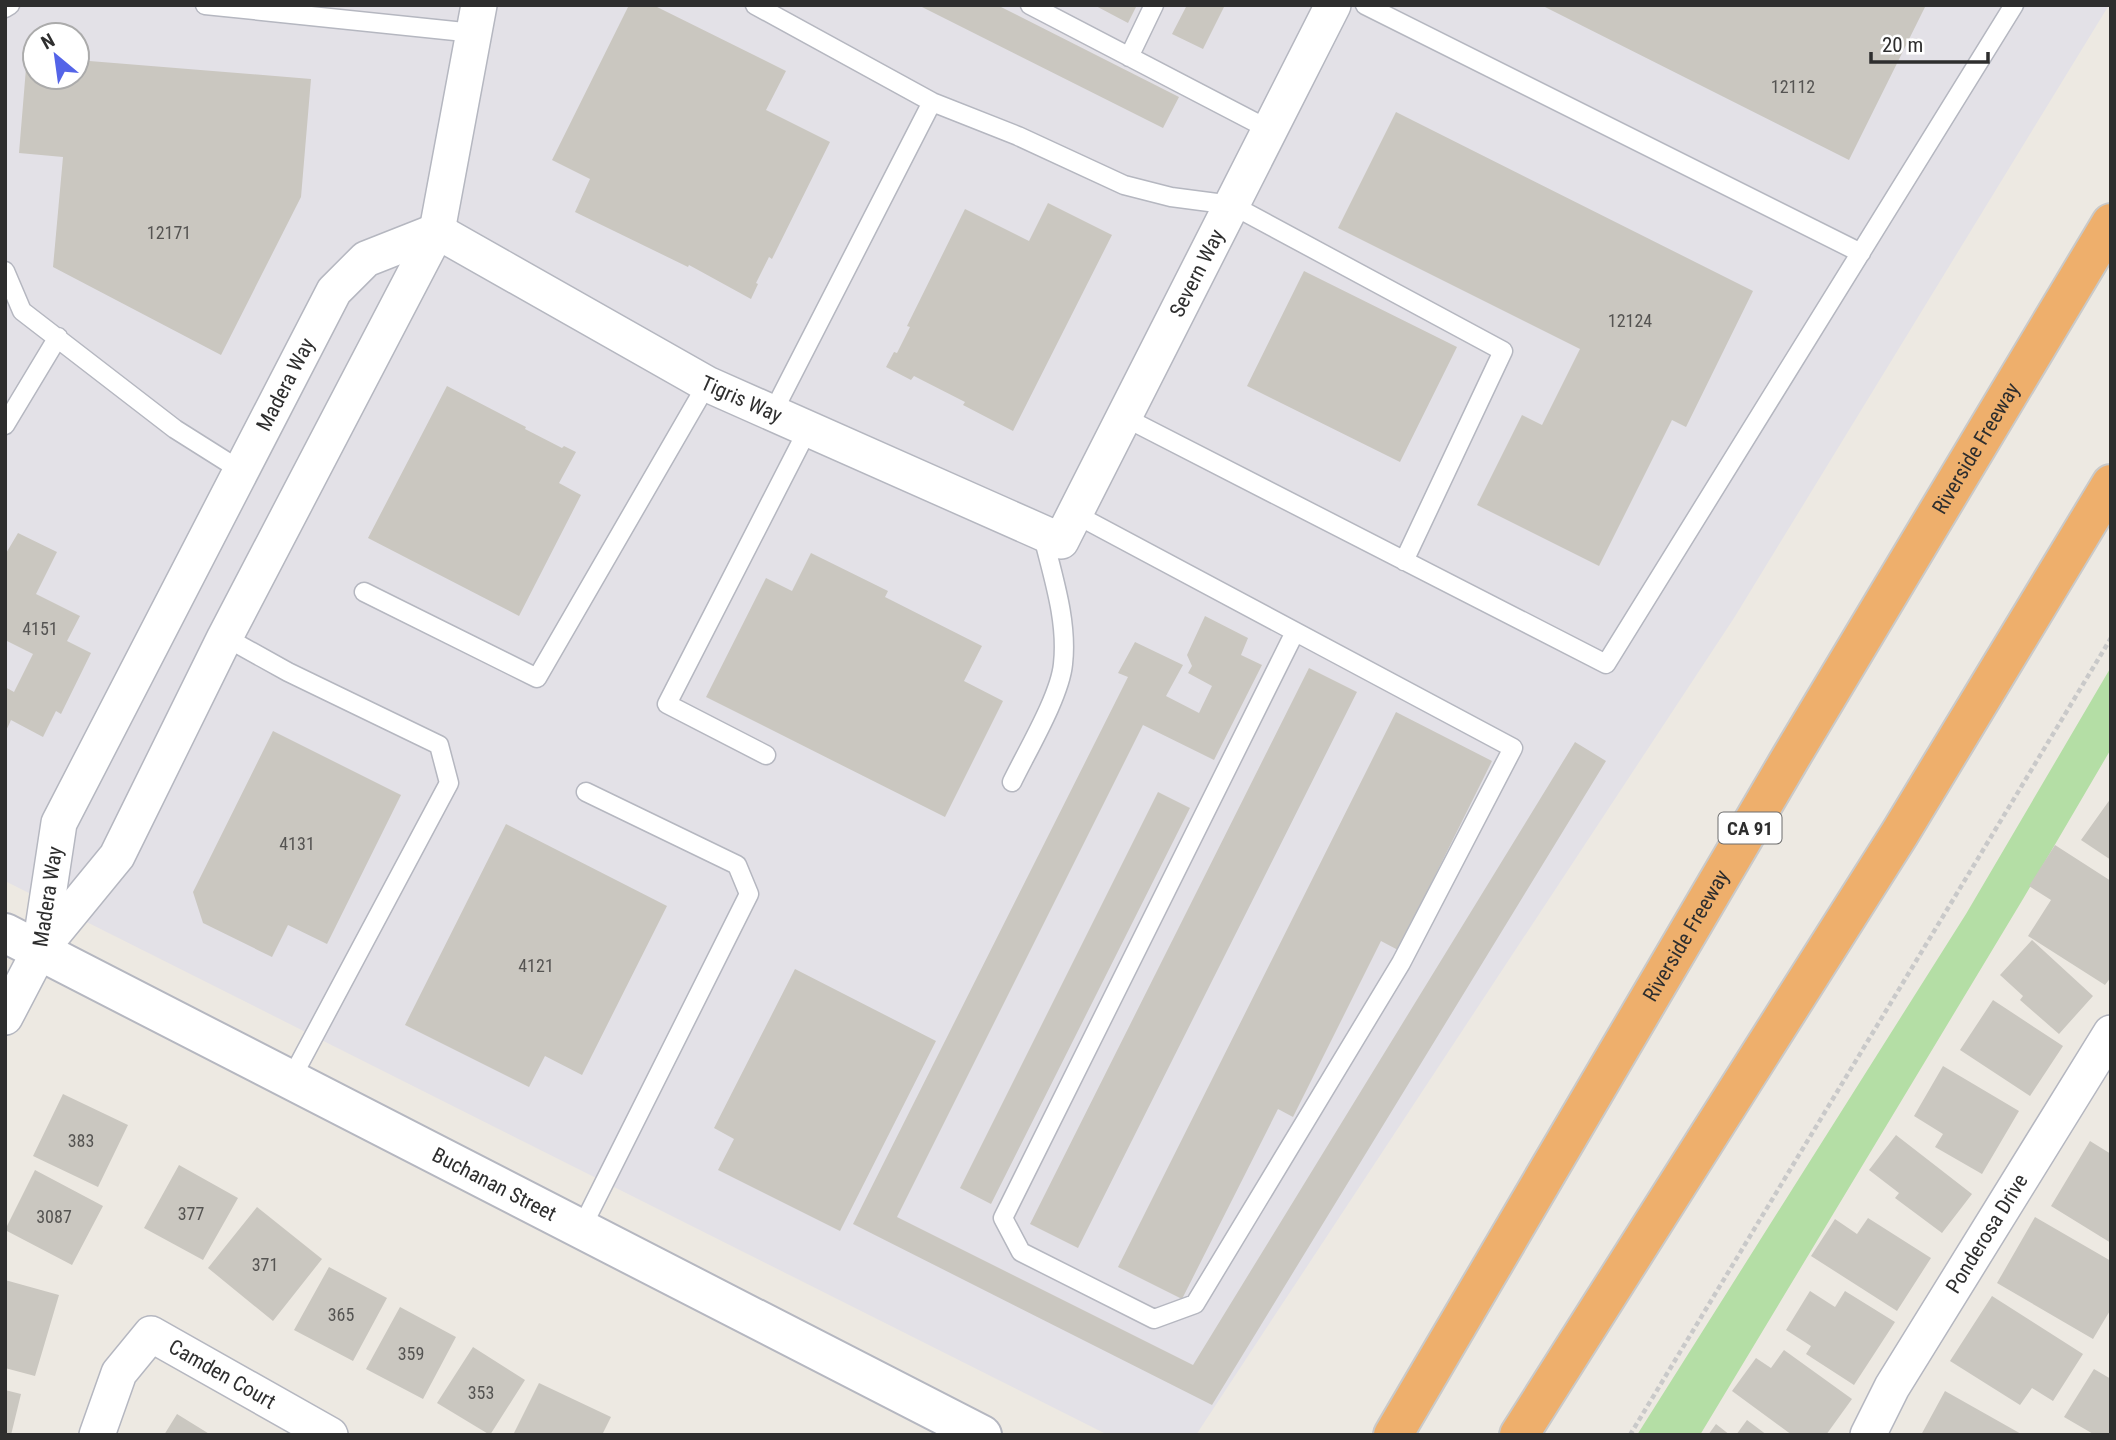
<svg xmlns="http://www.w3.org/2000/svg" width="2116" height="1440" font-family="'Roboto Condensed',sans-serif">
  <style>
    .industrial { fill: #e3e1e7; fill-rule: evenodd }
    .green { fill: #b4dea5 }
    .building { fill: #cac7c0 }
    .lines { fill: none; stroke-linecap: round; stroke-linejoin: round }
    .lane-casing { stroke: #b5b7c0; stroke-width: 21 }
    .street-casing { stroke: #b5b7c0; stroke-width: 38 }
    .secondary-casing { stroke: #b5b7c0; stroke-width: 42 }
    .highway-casing { stroke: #c9c9c9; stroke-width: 42 }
    .path { stroke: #c9c9c9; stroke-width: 4.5; stroke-dasharray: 5 3.5; stroke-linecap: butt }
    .lane { stroke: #fff; stroke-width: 18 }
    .street { stroke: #fff; stroke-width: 35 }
    .secondary { stroke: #fff; stroke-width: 38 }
    .highway { stroke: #eeaf6c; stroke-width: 38 }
    .labels { text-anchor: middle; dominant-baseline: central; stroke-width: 5; stroke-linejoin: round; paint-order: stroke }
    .number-label { font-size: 18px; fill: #555452 }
    .shield { fill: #fff; stroke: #6d6d6d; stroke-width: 2 }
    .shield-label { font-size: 19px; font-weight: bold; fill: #2e2e2e }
    .street-label { font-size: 21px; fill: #2e2e2e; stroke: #fff }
  </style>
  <rect width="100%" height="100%" fill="#ede9e2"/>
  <path class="industrial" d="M5,5h2104l-375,613 -538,817h-88l-1103,-554zM35,35h42v42h-42z"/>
  <path class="green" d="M2111,667v82l-88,150 -323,536h-63l329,-521z"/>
  <path class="building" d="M629,5h24l133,66 -20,39 64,32 -58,117 -3,-2 -13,26 2,1 -7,15 -62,-34 -1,2 -113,-55 15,-33 -38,-19z
    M918,5h79l182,92 -16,31z
    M1094,5h43l-9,18z
    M1187,5h38l-22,44 -31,-15z
    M1541,5h385l-77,155z
    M27,56h8v21h42v-17l234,19 -10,118 -80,158 -168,-88 10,-110 -44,-4z
    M1396,112l357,179 -67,136 -14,-7 -73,146 -122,-61 45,-90 20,10 38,-76 -242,-121z
    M1048,203l64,32 -99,196 -50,-26 2,-3 -51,-26 -3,4 -25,-13 8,-15 3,1 13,-26 -3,-1 58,-117 64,32z
    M1304,271l153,76 -57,115 -153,-76z
    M447,386l79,41 -1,2 37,19 2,-2 12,6 -17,31 22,12 -62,121 -151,-78z
    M18,533l39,19 -21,42 44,22 -13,25 24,12 -30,61 -5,-3 -13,26 -32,-17 -6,13v-46l9,5 19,-38 -28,-14v-85z
    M811,553l77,38 -3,6 97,49 -18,35 39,20 -58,116 -239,-120 60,-119 26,13z
    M1205,616l43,22 -7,17 21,10 -48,95 -71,-35 -246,492 296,148 382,-623 31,19 -394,644 -359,-181 275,-547 -10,-4 17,-31 48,23 -17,31 33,17 13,-27 -24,-13 4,-7 -5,-11z
    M1309,668l48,24 -279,556 -48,-24z
    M1396,712l96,49 -94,189 -17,-9 -88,176 -15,-8 -96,190 -64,-32z
    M273,731l128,64 -74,149 -39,-19 -16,32 -69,-34 -10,-31z
    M1158,792l32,16 -199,396 -31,-16z
    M2111,798v62l-30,-20z
    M506,824l161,82 -85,169 -37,-19 -16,31 -124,-62z
    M2055,845l56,36v96l-6,8 -77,-49 23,-36 -22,-14z
    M2032,940l61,56 -34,38 -39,-34 3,-4 -23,-21z
    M795,969l141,72 -96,190 -122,-61 16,-31 -20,-11z
    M1993,1000l70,46 -33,50 -70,-46z
    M1943,1066l76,45 -37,63 -47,-27 8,-13 -29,-18z
    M63,1094l65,31 -30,62 -65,-31z
    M1896,1135l76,59 -30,39 -47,-35 4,-5 -30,-23z
    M2090,1141l21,13v89l-60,-37z
    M179,1165l59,33 -35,62 -59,-32z
    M35,1170l68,36 -31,59 -67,-35z
    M257,1207l65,52 -49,62 -65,-53z
    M2035,1217l76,44v48l-18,30 -96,-56z
    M1868,1218l63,40 -34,53 -86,-55 24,-37 22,15z
    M329,1267l58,31 -34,63 -59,-31z
    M5,1280l54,15 -24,81 -30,-8z
    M1810,1291l25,16 10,-16 50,31 -41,63 -48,-31 5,-8 -25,-16z
    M1992,1296l91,58 -30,47 -21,-13 -12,17 -70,-44z
    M400,1307l56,30 -33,62 -57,-30z
    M473,1347l52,33 -35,55 -53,-32z
    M1784,1350l68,49 -26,36h-34l-60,-44 24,-33 15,10z
    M2094,1369l17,10v56h-16l-31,-18z
    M539,1383l72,34 -9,18h-89z
    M5,1390l16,4 -10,41h-6z
    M1945,1391l78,44h-102z
    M177,1414l34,21h-47z
    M1747,1420l20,15h-31z
    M1716,1424l14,11h-22z"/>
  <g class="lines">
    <defs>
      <path id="lane" d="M205,5l269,28
        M755,5l177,97 -160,312
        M1030,5l240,125
        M1365,5l496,248
        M5,8l5,-3
        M1129,57l25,-52
        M932,102l86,34 106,49 47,12 61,8 271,146 -99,210
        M5,271l17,40 153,118 65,41
        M1124,417l482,247 408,-659
        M5,425l53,-88
        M1075,514l438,234 -112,215 -206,341 -41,15 -133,-67 -18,-34 292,-586
        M364,592l173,86 170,-294
        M225,637l63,35 151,73 10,38 -158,296
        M766,755l-99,-51 141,-275
        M1012,782c15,-31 48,-86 51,-118 5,-44 -11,-90 -21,-132
        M581,1229l168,-335 -12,-29 -151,-73"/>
      <g id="street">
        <path id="s1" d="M437,231l270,153 354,157 272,-536"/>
        <path id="s2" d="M40,948l19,-125 275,-532 32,-32 71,-28"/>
        <path d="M5,1017l35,-67 77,-94 108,-219 212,-406 42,-226"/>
        <path id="s3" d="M97,1435l22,-62 32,-39 179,101"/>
        <path id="s4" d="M1868,1435l24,-48 219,-354"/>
      </g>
      <g id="secondary">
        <path id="s5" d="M5,933l977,502"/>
      </g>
      <g id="highway">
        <path id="s6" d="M1393,1435l398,-678 320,-534"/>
        <path d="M1519,1435l381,-602 211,-349"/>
      </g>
    </defs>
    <use href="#lane" class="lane-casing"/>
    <use href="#street" class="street-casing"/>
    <use href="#secondary" class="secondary-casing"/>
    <use href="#highway" class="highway-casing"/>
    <path class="path" d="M1630,1435l481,-797"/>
    <use href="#lane" class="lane"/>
    <use href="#street" class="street"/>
    <use href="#secondary" class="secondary"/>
    <use href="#highway" class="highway"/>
  </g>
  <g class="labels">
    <g class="number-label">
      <text x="1793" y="86">12112</text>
      <text x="169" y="232">12171</text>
      <text x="1630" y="320">12124</text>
      <text x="40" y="628">4151</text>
      <text x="297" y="843">4131</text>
      <text x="536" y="965">4121</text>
      <text x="81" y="1140">383</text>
      <text x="191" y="1213">377</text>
      <text x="54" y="1216">3087</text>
      <text x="265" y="1264">371</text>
      <text x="341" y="1314">365</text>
      <text x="411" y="1353">359</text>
      <text x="481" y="1392">353</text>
    </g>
    <rect class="shield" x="1718.5" y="812.5" width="63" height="31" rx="5"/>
    <g class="shield-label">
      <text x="1750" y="828">CA 91</text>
    </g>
    <g class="street-label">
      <text stroke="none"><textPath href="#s1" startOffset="998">Severn Way</textPath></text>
      <text stroke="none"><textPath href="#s2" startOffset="620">Madera Way</textPath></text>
      <text stroke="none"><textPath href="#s1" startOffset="348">Tigris Way</textPath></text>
      <text stroke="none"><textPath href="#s6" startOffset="1146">Riverside Freeway</textPath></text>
      <text stroke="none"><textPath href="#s2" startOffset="52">Madera Way</textPath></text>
      <text stroke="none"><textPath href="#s6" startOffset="579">Riverside Freeway</textPath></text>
      <text stroke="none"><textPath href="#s5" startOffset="550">Buchanan Street</textPath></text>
      <text stroke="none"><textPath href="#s4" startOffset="234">Ponderosa Drive</textPath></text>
      <text stroke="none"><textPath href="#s3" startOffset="198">Camden Court</textPath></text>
    </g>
  </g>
  <rect width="2116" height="1440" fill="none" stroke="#2e2e2e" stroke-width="14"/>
  <g transform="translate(56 56) rotate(331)"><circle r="33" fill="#ffffff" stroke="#ababab" stroke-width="2"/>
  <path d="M0-5L12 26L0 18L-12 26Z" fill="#5464e8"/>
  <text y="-10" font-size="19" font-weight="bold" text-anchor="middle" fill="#2e2e2e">N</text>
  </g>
  <path d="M1871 52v10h117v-10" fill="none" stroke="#2e2e2e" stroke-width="3.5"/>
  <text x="1882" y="52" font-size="21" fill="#2e2e2e" stroke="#ffffff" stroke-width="5" paint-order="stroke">20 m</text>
</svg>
